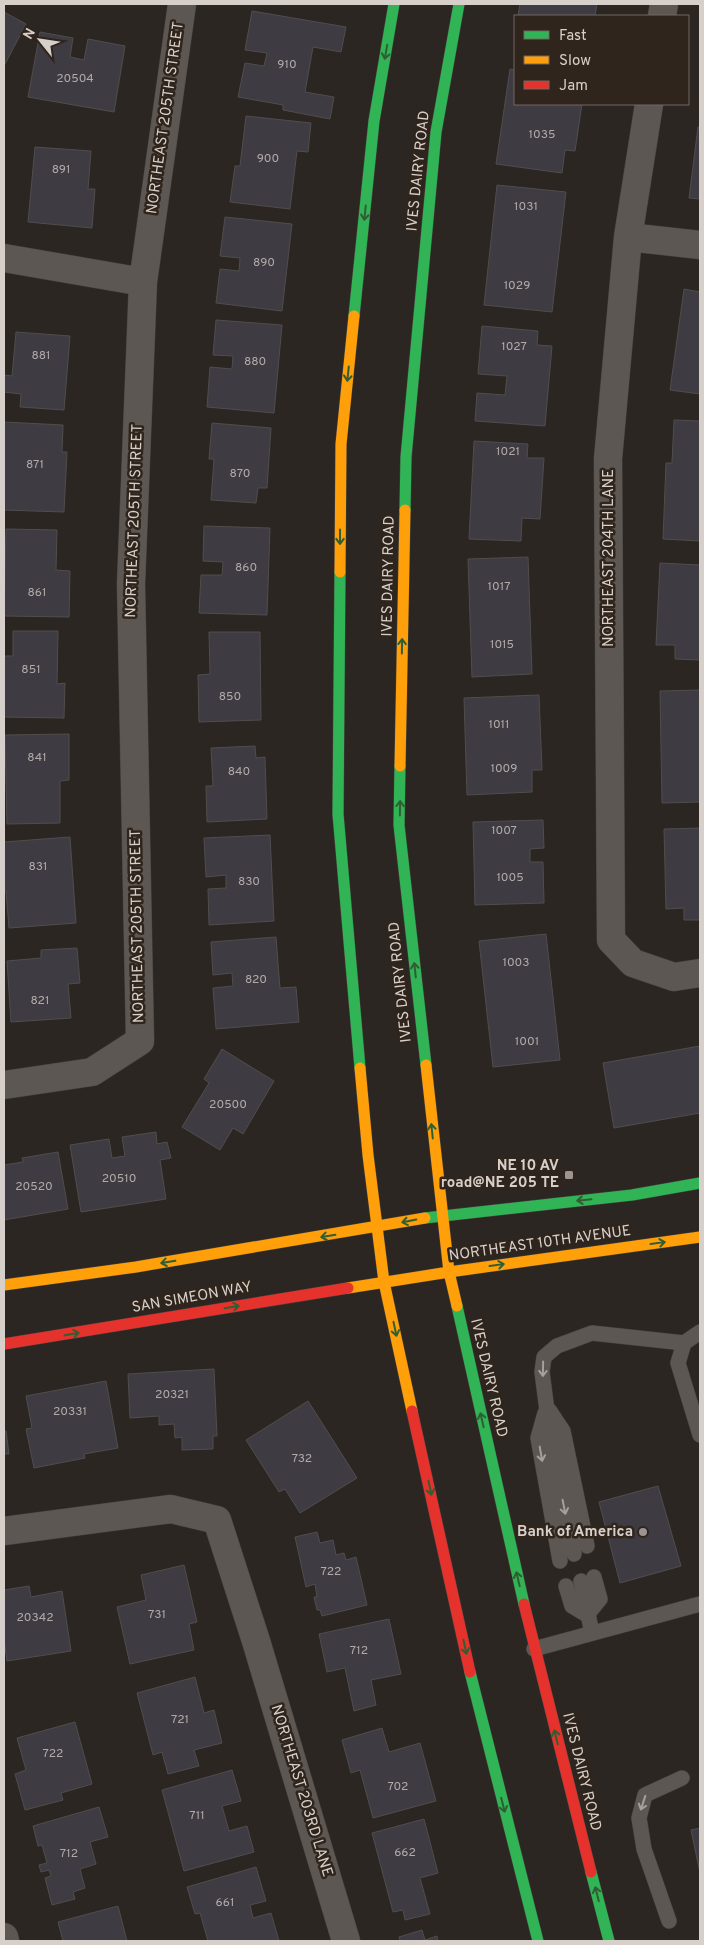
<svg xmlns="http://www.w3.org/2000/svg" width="704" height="1945" font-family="Overpass,sans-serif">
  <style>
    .building { fill: #3f3b43; stroke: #504d4d }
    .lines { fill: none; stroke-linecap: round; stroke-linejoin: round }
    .lane-casing { stroke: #46413d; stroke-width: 16 }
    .street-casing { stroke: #46413d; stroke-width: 29 }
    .fast-casing { stroke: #46413d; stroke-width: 12 }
    .slow-casing { stroke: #46413d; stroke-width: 12 }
    .jam-casing { stroke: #46413d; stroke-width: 12 }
    .lane { stroke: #5c5753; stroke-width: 15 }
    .street { stroke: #5c5753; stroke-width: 28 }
    .fast { stroke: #30b455; stroke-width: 11 }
    .slow { stroke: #ff9f0a; stroke-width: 11 }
    .jam { stroke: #e5322d; stroke-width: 11 }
    .oneway { stroke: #305e33 }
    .oneway2 { stroke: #a6a09a }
    .poi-dot { fill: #9b948f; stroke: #30251c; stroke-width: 2 }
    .labels { text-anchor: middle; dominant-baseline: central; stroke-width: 5; stroke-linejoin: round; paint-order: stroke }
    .number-label { font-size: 12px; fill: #b1aba8 }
    .street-label { font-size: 15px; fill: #d7d0ca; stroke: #30251c }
    .poi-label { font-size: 15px; font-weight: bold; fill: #d7d0ca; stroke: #30251c; text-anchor: end }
  </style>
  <rect width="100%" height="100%" fill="#2b2621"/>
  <path class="building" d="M520,4h77l-2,12h-77z
    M252,11l94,16 -5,25 -28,-5 -8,45 29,5 -4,22 -47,-9v-5l-45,-8 7,-34 19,3 3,-13 -22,-3z
    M4,12l22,12 -22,42z
    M40,32l33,6 -3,19 14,3 4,-21 37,7 -11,66 -86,-15z
    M510,69l5,1v34h67l-7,47 -10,-1 -3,23 -66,-9z
    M246,116l65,7 -3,29 -11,-1 -7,58 -60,-7 5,-36h5z
    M698,127h2v72l-11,-1z
    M35,147l56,4 -3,38h7l-3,39 -64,-6z
    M497,185l69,7 -14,120 -68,-7z
    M225,217l67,7 -10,87 -66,-8 4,-34 19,2 1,-13 -20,-2z
    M684,289l16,3v102l-30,-4z
    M216,320l66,5 -8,88 -67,-6 3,-40 22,2 1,-13 -20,-1z
    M482,326l56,5 -1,14 15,1 -7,80 -70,-5 2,-28 28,2 2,-19 -29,-2z
    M16,332l54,4 -6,74 -44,-3 1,-13 -17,-2v-17l8,1z
    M674,420l26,1v120l-37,-2 3,-76h6z
    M4,422l59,3 -1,27h5l-3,60 -60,-2z
    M212,423l59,5 -4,60h-9l-2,15 -45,-3 3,-41h-5z
    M474,441l54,3 -1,14h17l-4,61 -18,-1 -1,23 -52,-2z
    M204,526l66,2 -3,87 -68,-2 2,-38h21l1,-13 -20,-1z
    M6,529l51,1 -1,40 14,1 -1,46 -65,-1z
    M528,557l4,117 -60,3 -4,-118z
    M660,563l40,2v95l-25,-1v-14h-19z
    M13,631h45l-1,53 8,-1 -1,35 -60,-1v-61h9z
    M209,632h51l1,88 -62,2 -1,-47 12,-1z
    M700,690v112l-38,1 -2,-112z
    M539,695l3,75h-10v22l-65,3 -3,-97z
    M69,734v46l-9,1v42l-53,1 -2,-89z
    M255,746l1,12 9,-1 2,62 -60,3 -1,-36h7l-2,-38z
    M543,820l1,28 -14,1v13h13l1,41 -69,2 -2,-83z
    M700,828v92h-16v-12l-18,1 -2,-80z
    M270,835l4,86 -65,4 -1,-36 18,-1v-13l-20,2 -2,-39z
    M70,837l6,86 -67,5 -3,-37h-2v-49z
    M546,934l14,126 -67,7 -14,-126z
    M276,937l4,51 16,-1 3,35 -83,7 -3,-41 20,-2 -1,-13 -19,2 -2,-33z
    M77,948l3,35 -12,1 3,34 -60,4 -4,-61 34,-3v-8z
    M700,1046v67l-86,15 -11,-65z
    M222,1049l52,32 -31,53 -10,-6 -13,22 -38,-23 27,-44 -5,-4z
    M156,1132l1,12 10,-2 4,16 -11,2 6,39 -85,13 -11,-67 39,-6 3,19 13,-2 -3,-19z
    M58,1152l10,57 -64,11v-55l19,-3 -1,-4z
    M214,1369l3,67h-4v13l-31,1v-13l-7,1 -1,-14 -15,1v-9l-29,2 -2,-44z
    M106,1381l12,67 -34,6 1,4 -51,10 -8,-39 6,-1 -6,-32z
    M308,1401l49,77 -57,35 -15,-24 -6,3 -33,-52z
    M4,1431h2l3,23h-5z
    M658,1486l23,80 -61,17 -21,-81z
    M317,1532l3,11 13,-3 3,15 8,-2 2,7 10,-3 11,48 -45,11 -2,-6h-3l-3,-13h3l-2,-13 -9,3 -11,-50z
    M184,1565l13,57 -8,2 5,26 -64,14 -13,-57 29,-7 -5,-25z
    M29,1586l2,11 31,-6 9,60 -64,10 -3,-21v-50z
    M389,1619l12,55 -30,6 5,25 -22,6 -9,-43 -18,4 -8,-38z
    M195,1677l9,36 10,-3 8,33 -28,7 5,16 -31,8 -6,-22 -9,3 -16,-62z
    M75,1722l17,62 -31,9 2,7 -38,10 -10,-36 11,-4 -9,-32z
    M382,1728l7,24 31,-9 16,58 -63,17 -13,-48 -9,3 -9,-33z
    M232,1770l9,31 -19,5 7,25 18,-5 7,26 -70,19 -22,-81z
    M99,1807l9,30 -18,5 6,22 -16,5 5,19 -12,4 2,7 -23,6 -7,-27 6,-2 -2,-6 -8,2 -2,-7 8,-2 -5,-18 -4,1 -5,-20z
    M424,1819l14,54 -18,5 10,36 -25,6 -2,-10 -10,2 -21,-79z
    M700,1828v45l-9,-43z
    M256,1867l10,34 -16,4 3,13 18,-5 8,28h-71l-8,-28 -5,1 -8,-27z
    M118,1906l9,35h-64l-5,-19z
    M422,1930l3,10 12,-4 1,5h-38l-1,-4z"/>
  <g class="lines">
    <defs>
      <path id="lane" d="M700,1332l-16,11 -6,20 22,72
        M549,1410l14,21 24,115
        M545,1413l-7,25 22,123
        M574,1554l-24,-120 -8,-62 2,-15 13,-11 35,-13 92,10
        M581,1581l11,52
        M566,1586l6,20 15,9
        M587,1615l13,-16 -6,-22
        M534,1649l166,-45
        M669,1921l-25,-72 -5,-31 6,-23 37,-17"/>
      <path id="street" d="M662,16l2,-12
        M649,104l-21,133 -20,222 3,481 22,23 41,14 26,-4
        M628,237l72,8
        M4,258l139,24
        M4,1085l88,-13 48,-31 -9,-457 12,-302 39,-278
        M4,1531l167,-22 46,11 39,121 90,300
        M4,1937l1,4"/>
      <path id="fast" d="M354,316l20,-195 20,-117
        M405,510l1,-53 30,-325 23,-128
        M340,572l-2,242 22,254
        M400,766l-1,59 27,240
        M425,1218l207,-23 68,-12
        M457,1306l67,298
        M470,1672l68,269
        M591,1872l18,69"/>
      <path id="slow" d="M340,572l1,-128 13,-128
        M400,766l5,-256
        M426,1065l23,207 8,34
        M360,1068l8,87 16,127 28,129
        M4,1285l132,-18 289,-49
        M348,1288l101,-16 251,-35"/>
      <path id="jam" d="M4,1344l344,-56
        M412,1411l58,261
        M524,1604l67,268"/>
    </defs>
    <use href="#lane" class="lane-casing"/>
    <use href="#street" class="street-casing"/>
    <use href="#fast" class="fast-casing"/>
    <use href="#slow" class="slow-casing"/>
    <use href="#jam" class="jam-casing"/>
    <use href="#lane" class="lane"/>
    <use href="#street" class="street"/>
    <use href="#fast" class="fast"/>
    <use href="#slow" class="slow"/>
    <use href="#jam" class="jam"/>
  </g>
  <defs><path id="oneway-shaft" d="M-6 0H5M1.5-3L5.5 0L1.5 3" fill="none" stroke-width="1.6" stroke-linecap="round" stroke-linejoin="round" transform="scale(1.25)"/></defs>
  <g class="oneway">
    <use href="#oneway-shaft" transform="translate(386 52) rotate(100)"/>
    <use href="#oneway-shaft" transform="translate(365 213) rotate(96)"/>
    <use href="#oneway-shaft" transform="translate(348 374) rotate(96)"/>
    <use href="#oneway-shaft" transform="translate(340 537) rotate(90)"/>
    <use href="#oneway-shaft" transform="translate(402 646) rotate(-89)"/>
    <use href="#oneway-shaft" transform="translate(400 808) rotate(-89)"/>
    <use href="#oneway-shaft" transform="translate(415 970) rotate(-96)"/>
    <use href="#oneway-shaft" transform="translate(432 1131) rotate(-96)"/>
    <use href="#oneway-shaft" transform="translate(584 1200) rotate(174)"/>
    <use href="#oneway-shaft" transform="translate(409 1221) rotate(168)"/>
    <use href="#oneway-shaft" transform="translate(328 1236) rotate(171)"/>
    <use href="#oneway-shaft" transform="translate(658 1243) rotate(-8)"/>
    <use href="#oneway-shaft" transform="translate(168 1262) rotate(171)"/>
    <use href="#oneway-shaft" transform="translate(497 1265) rotate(-8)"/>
    <use href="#oneway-shaft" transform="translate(232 1307) rotate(-10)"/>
    <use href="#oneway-shaft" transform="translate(395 1329) rotate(78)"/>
    <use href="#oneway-shaft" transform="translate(72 1334) rotate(-10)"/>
    <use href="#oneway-shaft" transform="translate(482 1420) rotate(-103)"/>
    <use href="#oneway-shaft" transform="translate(430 1488) rotate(78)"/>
    <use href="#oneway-shaft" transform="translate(518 1579) rotate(-103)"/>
    <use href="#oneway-shaft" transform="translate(465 1647) rotate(78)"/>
    <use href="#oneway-shaft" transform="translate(556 1737) rotate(-104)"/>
    <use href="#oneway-shaft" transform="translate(503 1805) rotate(76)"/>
    <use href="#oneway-shaft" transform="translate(597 1894) rotate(-104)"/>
  </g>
  <g class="oneway2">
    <use href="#oneway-shaft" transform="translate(543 1369) rotate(91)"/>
    <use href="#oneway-shaft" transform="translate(541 1454) rotate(80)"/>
    <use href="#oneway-shaft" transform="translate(564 1507) rotate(79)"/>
    <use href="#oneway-shaft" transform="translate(643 1803) rotate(108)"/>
  </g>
  <g class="poi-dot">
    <rect x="564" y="1170" width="10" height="10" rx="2.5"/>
    <circle cx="643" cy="1532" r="5"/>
  </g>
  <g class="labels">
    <g class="number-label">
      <text x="287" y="65">910</text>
      <text x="75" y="79">20504</text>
      <text x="542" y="135">1035</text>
      <text x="268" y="159">900</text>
      <text x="61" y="170">891</text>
      <text x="526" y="207">1031</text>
      <text x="264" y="263">890</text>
      <text x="517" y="286">1029</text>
      <text x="514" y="347">1027</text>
      <text x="41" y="356">881</text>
      <text x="255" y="362">880</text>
      <text x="508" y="452">1021</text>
      <text x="35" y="465">871</text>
      <text x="240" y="474">870</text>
      <text x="246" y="568">860</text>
      <text x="499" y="587">1017</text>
      <text x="37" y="593">861</text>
      <text x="502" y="645">1015</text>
      <text x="31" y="670">851</text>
      <text x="230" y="697">850</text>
      <text x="499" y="725">1011</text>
      <text x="37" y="758">841</text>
      <text x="504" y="769">1009</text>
      <text x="239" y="772">840</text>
      <text x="504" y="831">1007</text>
      <text x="38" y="867">831</text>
      <text x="510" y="878">1005</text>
      <text x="249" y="882">830</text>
      <text x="516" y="963">1003</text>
      <text x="256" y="980">820</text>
      <text x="40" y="1001">821</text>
      <text x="527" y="1042">1001</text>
      <text x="228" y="1105">20500</text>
      <text x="119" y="1179">20510</text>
      <text x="34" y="1187">20520</text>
      <text x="172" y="1395">20321</text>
      <text x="70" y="1412">20331</text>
      <text x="302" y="1459">732</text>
      <text x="331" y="1572">722</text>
      <text x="157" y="1615">731</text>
      <text x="35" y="1618">20342</text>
      <text x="359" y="1651">712</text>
      <text x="180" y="1720">721</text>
      <text x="53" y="1754">722</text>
      <text x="398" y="1787">702</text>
      <text x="197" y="1816">711</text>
      <text x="405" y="1853">662</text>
      <text x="69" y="1854">712</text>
      <text x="225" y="1903">661</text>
    </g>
    <g class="street-label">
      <text transform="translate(166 118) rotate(-82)">NORTHEAST 205TH STREET</text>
      <text transform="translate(419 171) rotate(-84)">IVES DAIRY ROAD</text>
      <text transform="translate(135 521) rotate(-88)">NORTHEAST 205TH STREET</text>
      <text transform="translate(609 558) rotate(-90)">NORTHEAST 204TH LANE</text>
      <text transform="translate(389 576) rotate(-89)">IVES DAIRY ROAD</text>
      <text transform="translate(138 926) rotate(-91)">NORTHEAST 205TH STREET</text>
      <text transform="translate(401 982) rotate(-96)">IVES DAIRY ROAD</text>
      <text transform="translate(540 1244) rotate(-8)">NORTHEAST 10TH AVENUE</text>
      <text transform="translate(192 1298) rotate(-10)">SAN SIMEON WAY</text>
      <text transform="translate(488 1378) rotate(77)">IVES DAIRY ROAD</text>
      <text transform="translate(581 1772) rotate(76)">IVES DAIRY ROAD</text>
      <text transform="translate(301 1791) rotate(73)">NORTHEAST 203RD LANE</text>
    </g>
    <g class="poi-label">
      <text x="559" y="1166">NE 10 AV<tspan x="559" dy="17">road@NE 205 TE</tspan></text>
      <text x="633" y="1532">Bank of America</text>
    </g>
  </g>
  <rect width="704" height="1945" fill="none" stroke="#d7d0ca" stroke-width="10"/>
  <rect x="514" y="15" width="175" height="90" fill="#30251c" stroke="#736962"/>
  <rect x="524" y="31" width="25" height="8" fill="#30b455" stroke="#736962"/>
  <text x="559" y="40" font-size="15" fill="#d7d0ca">Fast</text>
  <rect x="524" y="56" width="25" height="8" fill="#ff9f0a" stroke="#736962"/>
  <text x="559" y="65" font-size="15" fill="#d7d0ca">Slow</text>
  <rect x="524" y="81" width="25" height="8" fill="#e5322d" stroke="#736962"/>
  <text x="559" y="90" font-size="15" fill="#d7d0ca">Jam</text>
  <g transform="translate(40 40) rotate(300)" stroke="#30251c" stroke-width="4" paint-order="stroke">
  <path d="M0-4L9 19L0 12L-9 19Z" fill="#d7d0ca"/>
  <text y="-8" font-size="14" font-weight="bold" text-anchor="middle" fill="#d7d0ca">N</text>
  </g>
</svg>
